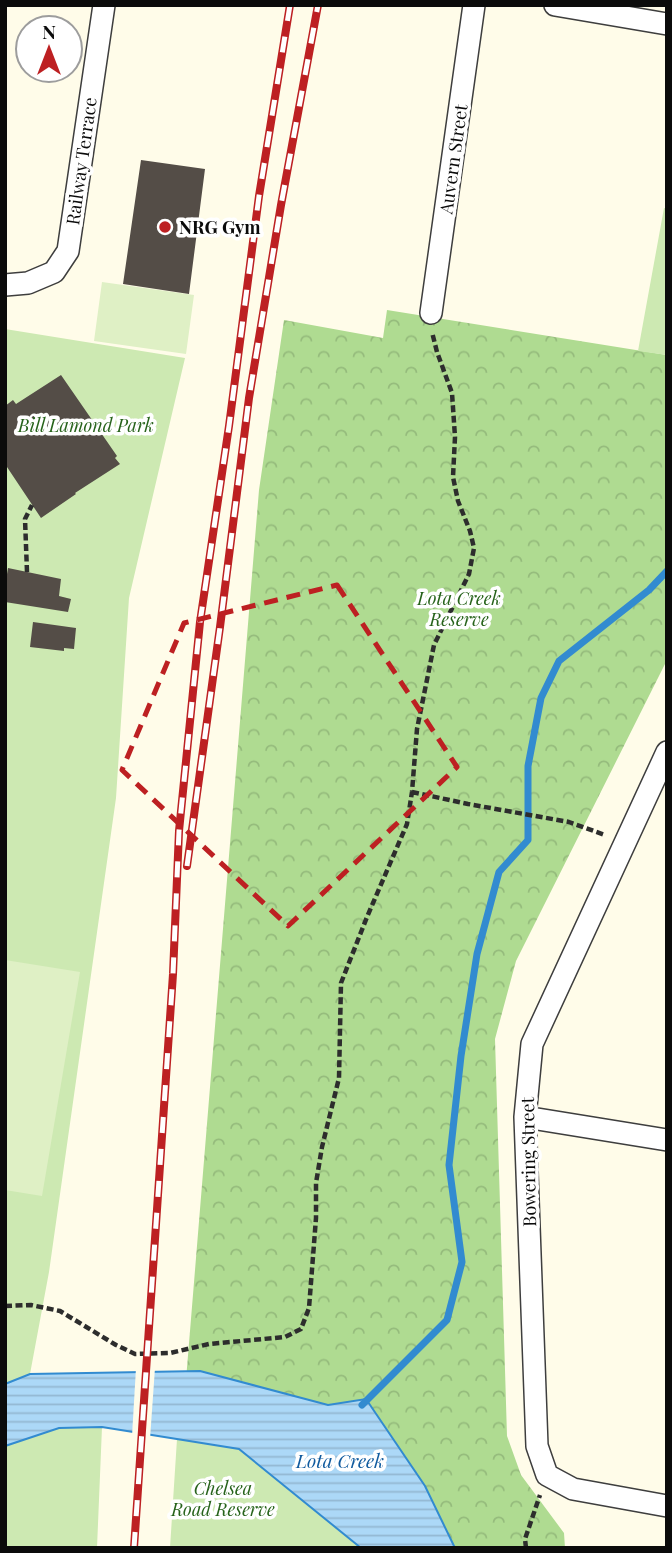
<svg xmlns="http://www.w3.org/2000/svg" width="672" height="1553" font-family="'Playfair Display',serif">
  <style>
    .forest { fill: url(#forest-crowns) }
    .park { fill: #cde9b2 }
    .pitch { fill: #dff0c5 }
    .water { fill: url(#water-rules); stroke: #328bd0; stroke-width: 2 }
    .pier { fill: #fffce9 }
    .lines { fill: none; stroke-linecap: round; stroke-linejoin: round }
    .stream { stroke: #328bd0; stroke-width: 7 }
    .building { fill: #544d47 }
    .street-casing { stroke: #3e3e3e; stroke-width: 24 }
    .path { stroke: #2d2d2d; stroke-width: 4.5; stroke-dasharray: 7 3.5; stroke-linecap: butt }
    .street { stroke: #fff; stroke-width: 21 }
    .rail-casing { stroke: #bd2022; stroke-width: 8 }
    .rail { stroke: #fff; stroke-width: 5; stroke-dasharray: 16; stroke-linecap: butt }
    .marked { fill: none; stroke: #bd2022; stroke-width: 5; stroke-dasharray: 14 9; stroke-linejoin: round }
    .poi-dot { fill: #bd2022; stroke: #fff; stroke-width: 2.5 }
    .labels { text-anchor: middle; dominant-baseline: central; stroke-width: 7; stroke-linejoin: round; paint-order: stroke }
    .street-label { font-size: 18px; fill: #0b0b0b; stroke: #fff }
    .poi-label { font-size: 18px; font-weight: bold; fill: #0b0b0b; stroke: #fff; text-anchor: start }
    .park-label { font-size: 18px; font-style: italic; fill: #27631b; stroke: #fff }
    .water-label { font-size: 19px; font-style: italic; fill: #125c9f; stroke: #fff }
  </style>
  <defs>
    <pattern id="forest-crowns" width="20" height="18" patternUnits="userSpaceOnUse" patternTransform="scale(1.75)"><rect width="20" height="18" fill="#afdb91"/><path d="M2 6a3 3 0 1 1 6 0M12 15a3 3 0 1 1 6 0" fill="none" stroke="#95bb7c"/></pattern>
    <pattern id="water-rules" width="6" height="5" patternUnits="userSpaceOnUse" patternTransform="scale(1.75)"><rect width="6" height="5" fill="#acd8f7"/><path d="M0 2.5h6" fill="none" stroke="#93b8d2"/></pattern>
  </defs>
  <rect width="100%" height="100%" fill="#fffce9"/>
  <path class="forest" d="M387,310l280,45v305l-151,301 -21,78 12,397 14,39 43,58 1,15h-110l-30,-62 -240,-94 74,-902 25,-170 99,18z"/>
  <path class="park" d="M664,208l3,1v146l-29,-4z
    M5,329l180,29 -56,240 -13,200 -67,474 -19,102 -25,10z
    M102,1427l-5,121h-92v-102l54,-18z
    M177,1439l62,10 122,99h-191z"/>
  <path class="pitch" d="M102,282l92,13 -8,59 -92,-13z
    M5,960l75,12 -38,224 -37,-6z"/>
  <path class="water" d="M200,1371l128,34 38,-6 59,87 30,62h-94l-122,-99 -137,-22 -43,1 -54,18v-62l25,-10z"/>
  <path class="pier" d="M136,1368h19l-5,71 -18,-3z"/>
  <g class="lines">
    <path class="stream" d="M362,1405l85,-85 15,-58 -13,-97 12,-109 16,-102 22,-82 29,-32v-74l13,-68 18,-37 90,-71 18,-19"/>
  </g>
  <path class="building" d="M141,160l64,9 -16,125 -66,-10z
    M61,375l56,81 -2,2 5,6 -45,29 1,1 -35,24 -36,-54v-58l8,-6 3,4z
    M8,568l53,11 -2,17 12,3 -3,13 -63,-10v-16z
    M33,622l43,6 -2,21 -10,-1v3l-34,-4z"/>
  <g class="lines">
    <defs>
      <path id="street" d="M555,5l112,19
        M5,285l23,-2 26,-11 14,-21 36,-246
        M431,313l43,-308
        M667,752l-135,292 -7,73 12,329 10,29 26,14 94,17
        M525,1117l142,23"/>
    </defs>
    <use href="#street" class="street-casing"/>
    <path class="path" d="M27,572l-2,-53 7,-14
      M412,792l56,12 101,18 36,13
      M5,1306l26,-1 29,6 56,34 19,9 35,-1 39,-9 76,-7 16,-8 8,-21 7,-90v-35l6,-36 17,-69 2,-95 26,-66 40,-93 5,-32 5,-63 17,-84 35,-71 5,-26 -4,-17 -12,-30 -5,-24 2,-40 -3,-44 -15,-41 -5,-20
      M526,1548l-1,-9 15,-44"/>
    <use href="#street" class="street"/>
    <defs>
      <path id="rail" d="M187,866l33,-239 29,-229 32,-193 37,-200
        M134,1548l39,-574 6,-143 21,-209 29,-196 30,-230 31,-191"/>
    </defs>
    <use href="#rail" class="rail-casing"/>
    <use href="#rail" class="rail"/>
  </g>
  <path class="marked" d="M337,585l120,182 -169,159 -166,-156 62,-147z"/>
  <circle class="poi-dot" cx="165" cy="227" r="7"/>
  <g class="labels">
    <g class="street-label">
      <text transform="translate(453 159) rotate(-82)">Auvern Street</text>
      <text transform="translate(81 161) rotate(-82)">Railway Terrace</text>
      <text transform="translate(528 1162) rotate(-91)">Bowering Street</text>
    </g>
    <g class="poi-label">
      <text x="179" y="227">NRG Gym</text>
    </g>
    <g class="park-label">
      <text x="86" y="425">Bill Lamond Park</text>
      <text x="459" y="598">Lota Creek<tspan x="459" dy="21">Reserve</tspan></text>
      <text x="223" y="1488">Chelsea<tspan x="223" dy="21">Road Reserve</tspan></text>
    </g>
    <g class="water-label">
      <text x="340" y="1460">Lota Creek</text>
    </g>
  </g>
  <rect width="672" height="1553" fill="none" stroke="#0b0b0b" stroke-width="14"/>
  <g transform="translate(49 49)"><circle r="33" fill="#ffffff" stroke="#9d9d9d" stroke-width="2"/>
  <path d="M0-5L12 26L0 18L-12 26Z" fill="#bd2022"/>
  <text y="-10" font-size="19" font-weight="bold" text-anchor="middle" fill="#0b0b0b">N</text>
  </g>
</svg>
